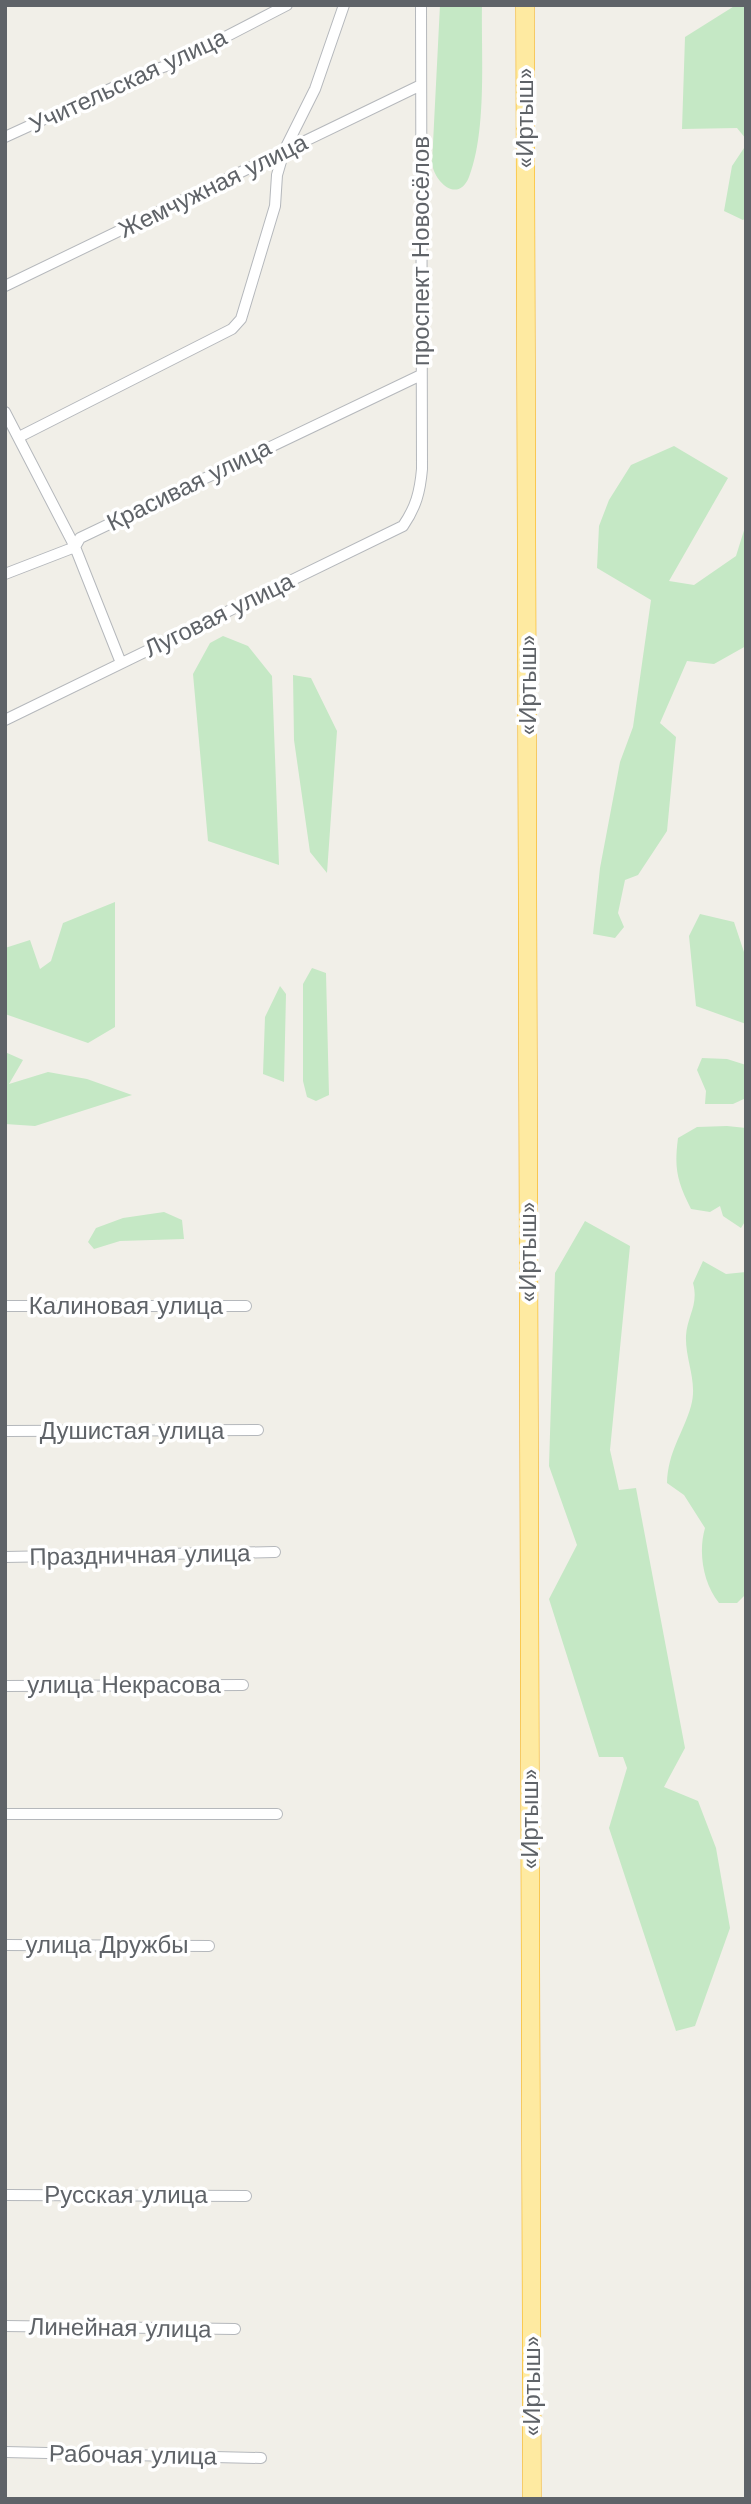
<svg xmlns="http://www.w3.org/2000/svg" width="751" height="2504" font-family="'Work Sans',sans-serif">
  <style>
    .green { fill: #c5e8c5 }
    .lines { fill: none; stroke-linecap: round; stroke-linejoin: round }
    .minor-casing { stroke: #b5b8bc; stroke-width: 12 }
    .trunk-casing { stroke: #f9ab00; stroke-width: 19 }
    .minor { stroke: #fff; stroke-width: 10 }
    .trunk { stroke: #feeaa1; stroke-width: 18 }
    .labels { text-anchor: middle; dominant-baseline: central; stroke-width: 7; stroke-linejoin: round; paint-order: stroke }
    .street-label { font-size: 24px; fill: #5f6368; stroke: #fff }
  </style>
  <rect width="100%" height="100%" fill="#f1efe8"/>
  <path class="green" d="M440,5h42c-1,50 5,125 -13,172 -11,27 -35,5 -37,-14z
    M736,5h10v134l-9,-11 -55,1 3,-92z
    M746,145v73l-3,2 -19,-9 8,-45z
    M674,446l54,32 -59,103 25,4 42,-29 10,-32v122l-32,18 -27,-3 -27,62 16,14 -9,94 -29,44 -13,5 -7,33 6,14 -9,11 -22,-4 7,-66 20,-106 13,-35 18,-127 -54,-32 2,-42 10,-26 22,-35z
    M223,636l25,10 24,30 7,189 -71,-24 -15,-167 17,-31z
    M293,675l18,3 26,53 -10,142 -17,-21 -16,-112z
    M115,902v125l-27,16 -83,-29v-66l25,-8 10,29 11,-8 12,-38z
    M700,914l34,8 12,36v66l-50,-18 -7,-70z
    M312,968l14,5 3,122 -13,6 -9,-4 -4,-16v-97z
    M280,986l6,8 -2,88 -21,-8 2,-57z
    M5,1052l18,8 -14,24 39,-12 39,7 45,16 -97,31 -30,-2z
    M702,1058l25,1 19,6v33l-13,6h-28l1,-13 -9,-21z
    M727,1126l19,2v92l-5,8 -18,-12 -3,-10 -10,6 -19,-3c-14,-28 -17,-40 -13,-71l19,-11z
    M164,1212l18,8 2,19 -64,2 -26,8 -6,-7 8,-14 27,-10z
    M585,1221l45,25 -20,204 9,40 17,-2 49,260 -21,39 34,14 18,47 14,80 -35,98 -19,5 -67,-203 18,-60 -4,-11h-24l-50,-158 28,-54 -28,-79 6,-193z
    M703,1261l23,13 20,-2v322l-9,9h-18c-16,-20 -21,-51 -14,-75l-21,-33 -17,-12c1,-32 16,-49 24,-77 7,-25 -6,-46 -5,-70 1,-20 13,-31 7,-53z"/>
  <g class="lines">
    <defs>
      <path id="minor" d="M5,137l140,-64 30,-10 112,-58
        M5,286l416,-201
        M5,412l70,135 -70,27
        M19,437l213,-108 9,-10 34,-113 2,-31 7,-24 31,-62 29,-84
        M121,663l-46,-116 5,-9 341,-163
        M5,720l398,-194c13,-19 17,-34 19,-57l-1,-464
        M5,1306h241
        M5,1431l253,-1
        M5,1557l270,-5
        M5,1686l238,-1
        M5,1814h272
        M5,1945l204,1
        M5,2195l241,1
        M5,2326l230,3
        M5,2452l256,6"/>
      <path id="trunk" d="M525,5l7,2494"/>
    </defs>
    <use href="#minor" class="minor-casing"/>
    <use href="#trunk" class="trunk-casing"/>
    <use href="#minor" class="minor"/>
    <use href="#trunk" class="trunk"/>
  </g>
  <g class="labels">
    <g class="street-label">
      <text transform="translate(128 81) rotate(-25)">Учительская улица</text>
      <text transform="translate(525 118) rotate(-90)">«Иртыш»</text>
      <text transform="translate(213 186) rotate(-26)">Жемчужная улица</text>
      <text transform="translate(421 251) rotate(-90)">проспект Новосёлов</text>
      <text transform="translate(189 485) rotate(-26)">Красивая улица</text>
      <text transform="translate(219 615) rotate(-26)">Луговая улица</text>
      <text transform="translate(528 685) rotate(-90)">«Иртыш»</text>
      <text transform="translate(528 1252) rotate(-90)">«Иртыш»</text>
      <text x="126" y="1306">Калиновая улица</text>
      <text x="132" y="1431">Душистая улица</text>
      <text transform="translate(140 1555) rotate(-1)">Праздничная улица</text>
      <text x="124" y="1685">улица Некрасова</text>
      <text transform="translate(530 1819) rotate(-90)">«Иртыш»</text>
      <text x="107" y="1945">улица Дружбы</text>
      <text x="126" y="2195">Русская улица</text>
      <text transform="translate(120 2328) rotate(1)">Линейная улица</text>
      <text transform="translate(532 2386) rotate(-90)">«Иртыш»</text>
      <text transform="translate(133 2455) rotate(1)">Рабочая улица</text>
    </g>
  </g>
  <rect width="751" height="2504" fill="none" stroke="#5f6368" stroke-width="14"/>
</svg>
